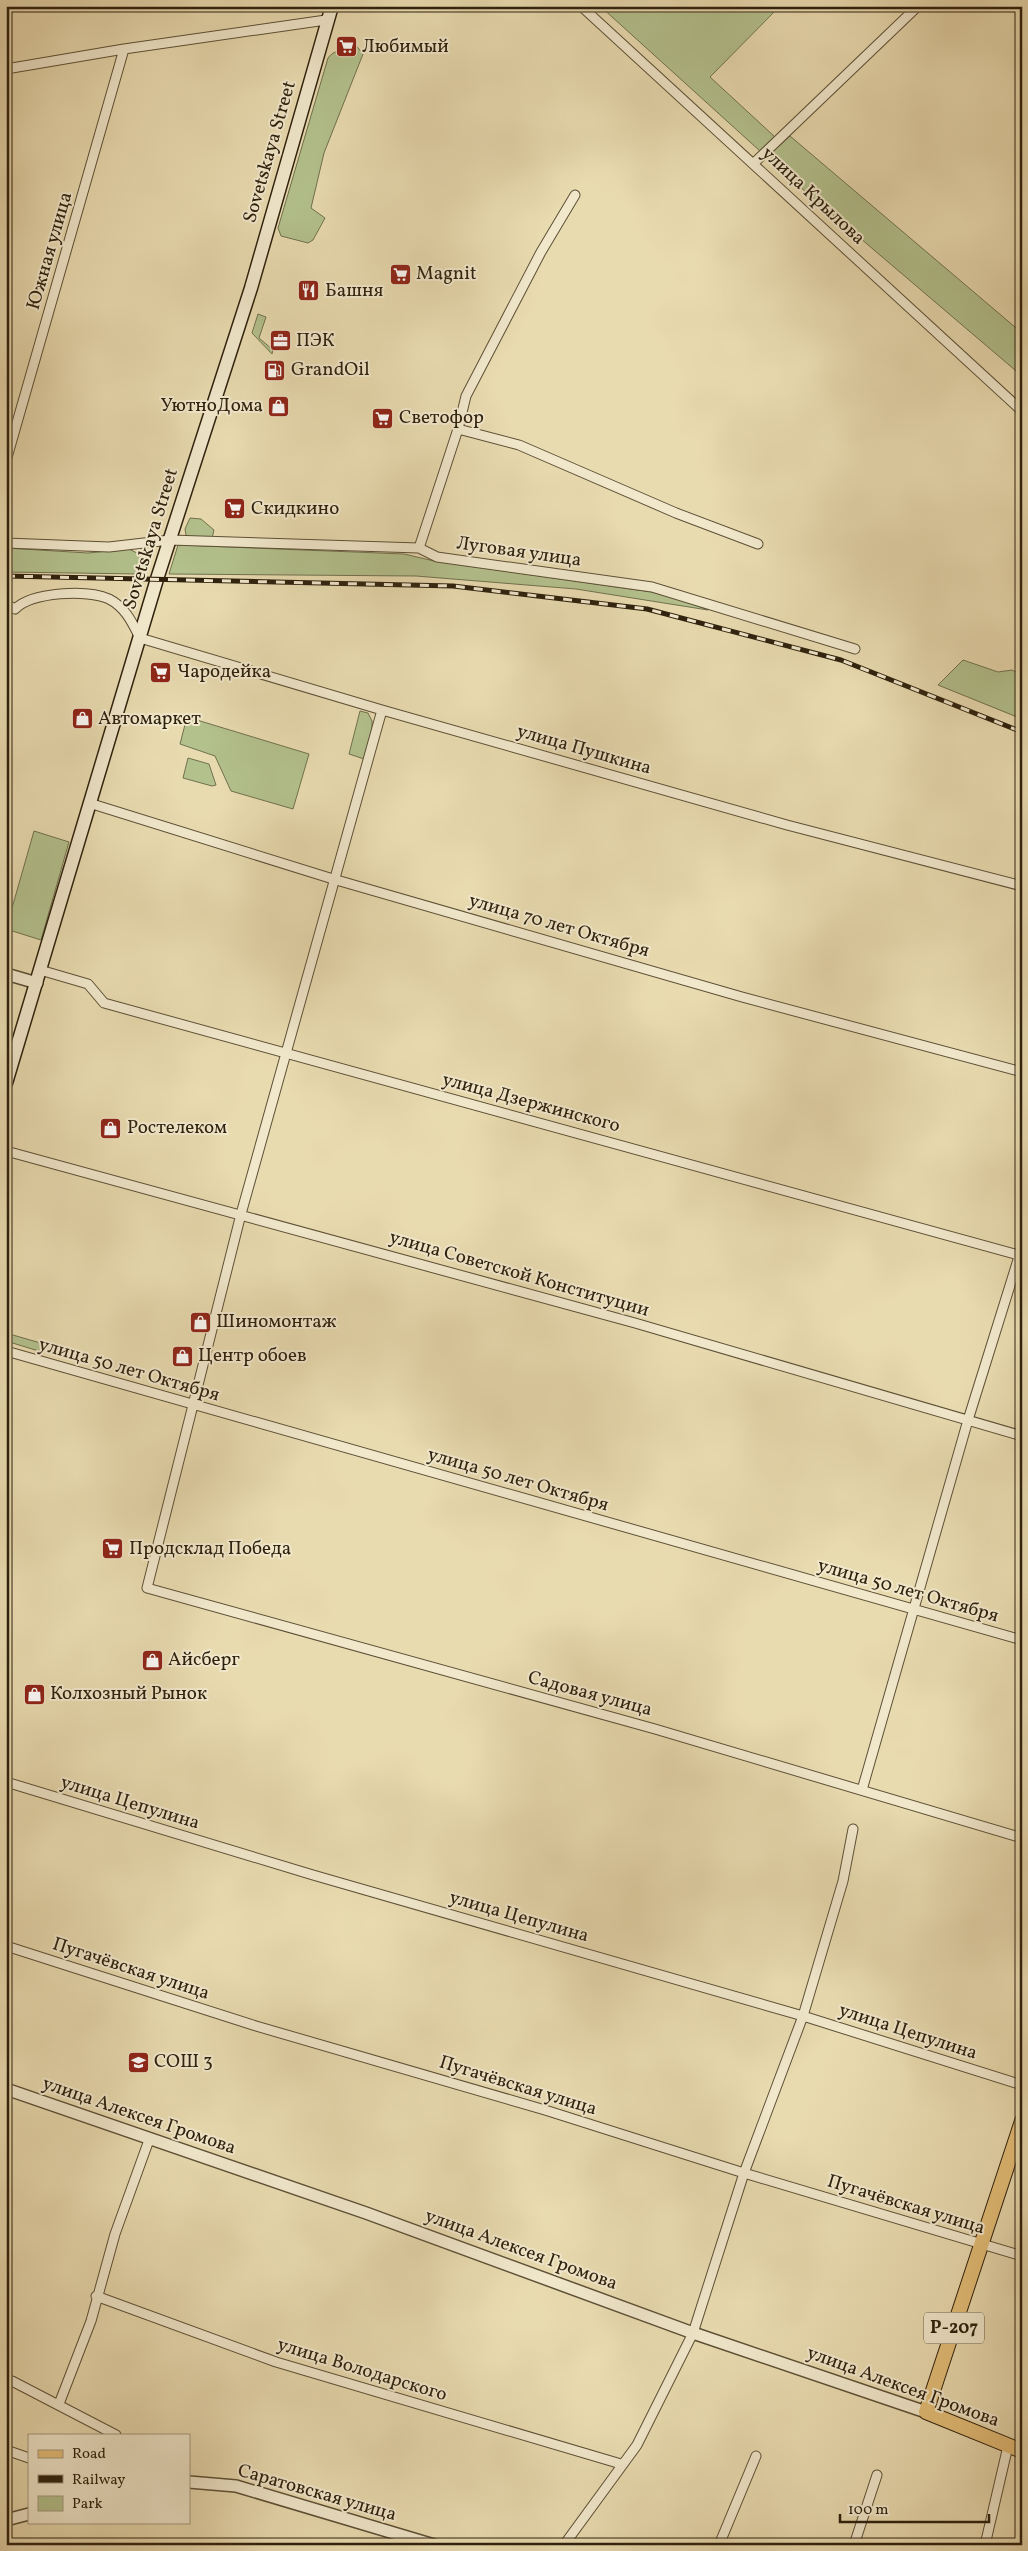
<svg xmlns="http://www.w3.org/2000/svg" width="1028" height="2551" font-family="Vollkorn,serif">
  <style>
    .green { fill: #b3c18d; stroke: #70714e }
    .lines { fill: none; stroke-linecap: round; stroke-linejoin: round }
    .minor-casing { stroke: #5d5036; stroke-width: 11 }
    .tertiary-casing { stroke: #5d5036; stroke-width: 14 }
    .secondary-casing { stroke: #2e210e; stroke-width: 15 }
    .primary-casing { stroke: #2e210e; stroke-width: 16 }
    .minor { stroke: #f1e8cc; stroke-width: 9 }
    .tertiary { stroke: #f1e8cc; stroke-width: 11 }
    .secondary { stroke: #f1e8cc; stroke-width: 12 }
    .primary { stroke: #e4be78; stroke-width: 14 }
    .rail-casing { stroke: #2e210e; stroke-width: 5 }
    .rail { stroke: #f1e8cc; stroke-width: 3; stroke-dasharray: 9; stroke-linecap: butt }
    .labels { text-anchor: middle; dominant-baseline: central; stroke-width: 4; stroke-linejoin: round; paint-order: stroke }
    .shield { fill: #f1e8cc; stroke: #685d47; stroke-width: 1 }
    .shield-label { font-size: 18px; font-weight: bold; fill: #2e210e }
    .poi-label { font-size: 19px; fill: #2e210e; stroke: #f1e8cc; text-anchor: start }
    .street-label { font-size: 19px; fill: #2e210e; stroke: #f1e8cc }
  </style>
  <rect width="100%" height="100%" fill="#e9dbb0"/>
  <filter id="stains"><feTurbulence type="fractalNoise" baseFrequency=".004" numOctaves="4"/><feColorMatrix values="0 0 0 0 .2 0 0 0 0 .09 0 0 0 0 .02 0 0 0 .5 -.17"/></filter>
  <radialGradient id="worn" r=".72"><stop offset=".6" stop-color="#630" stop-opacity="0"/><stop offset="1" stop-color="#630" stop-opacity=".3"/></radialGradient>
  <path class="green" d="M600,6h180l-70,71 65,60 -15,14z
    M354,43l9,11 -39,99 -13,55 14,10 -12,22 -5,3 -27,-7 -3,-8 50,-170c7,-9 12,-7 22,-4z
    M790,136l232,197v43l-256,-218z
    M258,314l8,3 -7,21 14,12 -1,4 -20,-21z
    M190,518l11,1 13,11 -2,8 -22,-1 -4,-2 -1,-6z
    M178,545l226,9 30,7 218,31 33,9 23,9 -132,-21 -160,-13 -247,-2z
    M6,548l82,5 41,-4 14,7 -4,18 -133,-2z
    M963,660l35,12 14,-2 10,5v44l-84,-34z
    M360,711l8,2 4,8v7l-8,31 -15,-5z
    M187,717l122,37 -16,55 -62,-18 -16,-35 -35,-12z
    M188,758l21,6 7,21 -4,1 -29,-8z
    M34,831l35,11 -28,98 -35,-11z
    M6,1333l38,11 -2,8 -36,-11z"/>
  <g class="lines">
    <defs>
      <path id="minor" d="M581,6l441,405
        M6,69l118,-20 202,-29
        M753,164l165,-158
        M458,429l61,16 157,68 82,31
        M6,461l118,-412
        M6,543l103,4 61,-7 249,8 18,9 215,30 203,62
        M419,548l39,-119 8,-33 75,-144 34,-57
        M6,604l9,5c17,-17 72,-20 94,-10 16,8 23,23 31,39l242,72 405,115 235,61
        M382,710l-141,504 -94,374 508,141 367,109
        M89,803l244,76 409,118 280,75
        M40,970l48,14 16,19 918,253
        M6,1151l629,172 387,113
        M6,1351l1016,289
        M6,1782l307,93 490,141 219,69
        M862,1790l106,-370 54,-173
        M6,1946l250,80 289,84 199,63 278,83
        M96,2296l180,66 345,102
        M12,2381l104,54
        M59,2404l32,-83 24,-87 34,-94
        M6,2450l23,8
        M564,2545l73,-100 56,-112 51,-160 59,-157 40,-135 10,-52
        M719,2545l37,-89
        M854,2545l23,-70
        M985,2545l23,-99"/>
      <path id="tertiary" d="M6,974l31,9
        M6,2089l360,124 327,120 233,79
        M189,2482l47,4 198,59
        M6,2520l23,-6"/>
      <path id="secondary" d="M6,1083l151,-504 94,-291 81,-282"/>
      <path id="primary" d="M1022,2121l-96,291 96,39"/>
    </defs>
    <use href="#minor" class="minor-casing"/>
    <use href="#tertiary" class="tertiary-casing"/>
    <use href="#secondary" class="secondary-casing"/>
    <use href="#primary" class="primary-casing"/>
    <use href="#minor" class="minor"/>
    <use href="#tertiary" class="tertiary"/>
    <use href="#secondary" class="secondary"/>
    <use href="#primary" class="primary"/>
    <defs>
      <path id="rail" d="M6,576l447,10 194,23 194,51 181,72"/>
    </defs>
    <use href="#rail" class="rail-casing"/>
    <use href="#rail" class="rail"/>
  </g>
  <defs>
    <symbol id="supermarket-square" viewBox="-11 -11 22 22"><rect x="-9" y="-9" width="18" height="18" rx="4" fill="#8f2418" stroke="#f1e8cc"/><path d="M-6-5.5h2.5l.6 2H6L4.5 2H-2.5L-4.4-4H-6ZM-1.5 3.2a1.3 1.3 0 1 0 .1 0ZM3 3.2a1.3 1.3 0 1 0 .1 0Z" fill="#fff"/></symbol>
    <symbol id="restaurant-square" viewBox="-11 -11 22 22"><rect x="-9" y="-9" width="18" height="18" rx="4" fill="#8f2418" stroke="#f1e8cc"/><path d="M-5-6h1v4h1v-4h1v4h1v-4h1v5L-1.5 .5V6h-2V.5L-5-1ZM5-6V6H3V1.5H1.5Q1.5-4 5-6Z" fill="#fff"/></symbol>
    <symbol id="office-square" viewBox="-11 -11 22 22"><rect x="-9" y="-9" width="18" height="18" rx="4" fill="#8f2418" stroke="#f1e8cc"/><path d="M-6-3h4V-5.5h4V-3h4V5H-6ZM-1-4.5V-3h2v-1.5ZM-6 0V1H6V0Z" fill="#fff"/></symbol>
    <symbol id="fuel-square" viewBox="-11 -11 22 22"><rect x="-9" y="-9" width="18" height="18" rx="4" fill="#8f2418" stroke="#f1e8cc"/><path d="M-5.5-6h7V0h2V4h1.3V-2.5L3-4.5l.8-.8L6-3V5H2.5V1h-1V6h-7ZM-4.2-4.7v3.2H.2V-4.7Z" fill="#fff"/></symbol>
    <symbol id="shop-square" viewBox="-11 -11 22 22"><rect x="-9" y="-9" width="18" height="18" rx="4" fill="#8f2418" stroke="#f1e8cc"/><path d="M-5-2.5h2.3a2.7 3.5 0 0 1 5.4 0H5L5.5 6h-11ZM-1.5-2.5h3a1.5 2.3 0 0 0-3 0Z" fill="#fff"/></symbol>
    <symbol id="school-square" viewBox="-11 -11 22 22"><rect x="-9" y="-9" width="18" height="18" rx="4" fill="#8f2418" stroke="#f1e8cc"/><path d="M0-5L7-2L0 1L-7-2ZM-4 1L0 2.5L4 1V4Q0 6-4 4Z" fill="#fff"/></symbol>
  </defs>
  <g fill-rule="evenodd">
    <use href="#supermarket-square" x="334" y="34" width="25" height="25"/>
    <use href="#supermarket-square" x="388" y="262" width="25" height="25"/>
    <use href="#restaurant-square" x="296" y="278" width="25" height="25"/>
    <use href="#office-square" x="268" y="328" width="25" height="25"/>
    <use href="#fuel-square" x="262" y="358" width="25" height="25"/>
    <use href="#shop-square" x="266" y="394" width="25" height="25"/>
    <use href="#supermarket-square" x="370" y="406" width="25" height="25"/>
    <use href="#supermarket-square" x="222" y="496" width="25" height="25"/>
    <use href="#supermarket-square" x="148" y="660" width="25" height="25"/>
    <use href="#shop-square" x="70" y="706" width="25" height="25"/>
    <use href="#shop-square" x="98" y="1116" width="25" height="25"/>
    <use href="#shop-square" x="188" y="1310" width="25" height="25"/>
    <use href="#shop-square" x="170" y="1344" width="25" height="25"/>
    <use href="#supermarket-square" x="100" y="1536" width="25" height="25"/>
    <use href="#shop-square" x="140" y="1648" width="25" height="25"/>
    <use href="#shop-square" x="22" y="1682" width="25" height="25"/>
    <use href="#school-square" x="126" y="2050" width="25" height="25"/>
  </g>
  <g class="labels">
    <rect class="shield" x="924" y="2312.5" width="60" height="31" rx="4"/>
    <g class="shield-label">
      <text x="954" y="2328">Р-207</text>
    </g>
    <g class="poi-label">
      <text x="362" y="47">Любимый</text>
      <text x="416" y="274">Magnit</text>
      <text x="325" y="291">Башня</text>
      <text x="296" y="341">ПЭК</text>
      <text x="291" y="370">GrandOil</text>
      <text x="263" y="406" text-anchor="end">УютноДома</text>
      <text x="399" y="418">Светофор</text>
      <text x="251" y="509">Скидкино</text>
      <text x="177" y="672">Чародейка</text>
      <text x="98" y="719">Автомаркет</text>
      <text x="127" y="1128">Ростелеком</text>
      <text x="216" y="1322">Шиномонтаж</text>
      <text x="198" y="1356">Центр обоев</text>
      <text x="129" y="1549">Продсклад Победа</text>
      <text x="168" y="1660">Айсберг</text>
      <text x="50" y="1694">Колхозный Рынок</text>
      <text x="154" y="2062">СОШ 3</text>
    </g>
    <g class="street-label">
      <text transform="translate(270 152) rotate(-74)">Sovetskaya Street</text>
      <text transform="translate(813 196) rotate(43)">улица Крылова</text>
      <text transform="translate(50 251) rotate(-74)">Южная улица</text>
      <text transform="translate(151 539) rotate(-73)">Sovetskaya Street</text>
      <text transform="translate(519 552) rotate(8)">Луговая улица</text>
      <text transform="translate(584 750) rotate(16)">улица Пушкина</text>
      <text transform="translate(559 926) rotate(16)">улица 70 лет Октября</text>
      <text transform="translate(531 1103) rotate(15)">улица Дзержинского</text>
      <text transform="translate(519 1274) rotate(16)">улица Советской Конституции</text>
      <text transform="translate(129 1370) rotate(16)">улица 50 лет Октября</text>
      <text transform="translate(518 1480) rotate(16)">улица 50 лет Октября</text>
      <text transform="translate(908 1591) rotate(16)">улица 50 лет Октября</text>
      <text transform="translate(590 1694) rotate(15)">Садовая улица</text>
      <text transform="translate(130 1803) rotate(17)">улица Цепулина</text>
      <text transform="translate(519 1917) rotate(16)">улица Цепулина</text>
      <text transform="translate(131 1969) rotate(18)">Пугачёвская улица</text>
      <text transform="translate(908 2032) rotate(18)">улица Цепулина</text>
      <text transform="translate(518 2086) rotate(17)">Пугачёвская улица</text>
      <text transform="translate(139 2116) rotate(19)">улица Алексея Громова</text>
      <text transform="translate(906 2205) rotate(17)">Пугачёвская улица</text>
      <text transform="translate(521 2250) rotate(20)">улица Алексея Громова</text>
      <text transform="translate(362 2370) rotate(17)">улица Володарского</text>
      <text transform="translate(903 2387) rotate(20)">улица Алексея Громова</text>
      <text transform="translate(317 2493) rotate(16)">Саратовская улица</text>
    </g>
  </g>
  <rect width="1028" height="2551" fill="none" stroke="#e9dbb0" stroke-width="25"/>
  <rect x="8" y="8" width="1013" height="2536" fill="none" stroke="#2e210e" stroke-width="2.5"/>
  <rect x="12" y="12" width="1003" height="2526" fill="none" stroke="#2e210e"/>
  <rect x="28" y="2434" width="162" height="90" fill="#f1e8cc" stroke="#a39880"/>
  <rect x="38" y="2450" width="25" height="8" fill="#e4be78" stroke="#a39880"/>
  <text x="72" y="2458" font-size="15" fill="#2e210e">Road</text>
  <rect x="38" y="2475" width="25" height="8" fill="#2e210e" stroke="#a39880"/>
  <text x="72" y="2484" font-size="15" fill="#2e210e">Railway</text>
  <rect x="38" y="2496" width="25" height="15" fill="#b3c18d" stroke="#a39880"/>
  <text x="72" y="2508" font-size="15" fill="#2e210e">Park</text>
  <path d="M840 2514v8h149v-8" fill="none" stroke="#2e210e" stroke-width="2.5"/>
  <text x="848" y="2514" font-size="15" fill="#2e210e" stroke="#f1e8cc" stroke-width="4" paint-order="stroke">100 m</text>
  <rect width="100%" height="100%" filter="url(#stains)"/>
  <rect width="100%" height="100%" fill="url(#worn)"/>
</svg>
